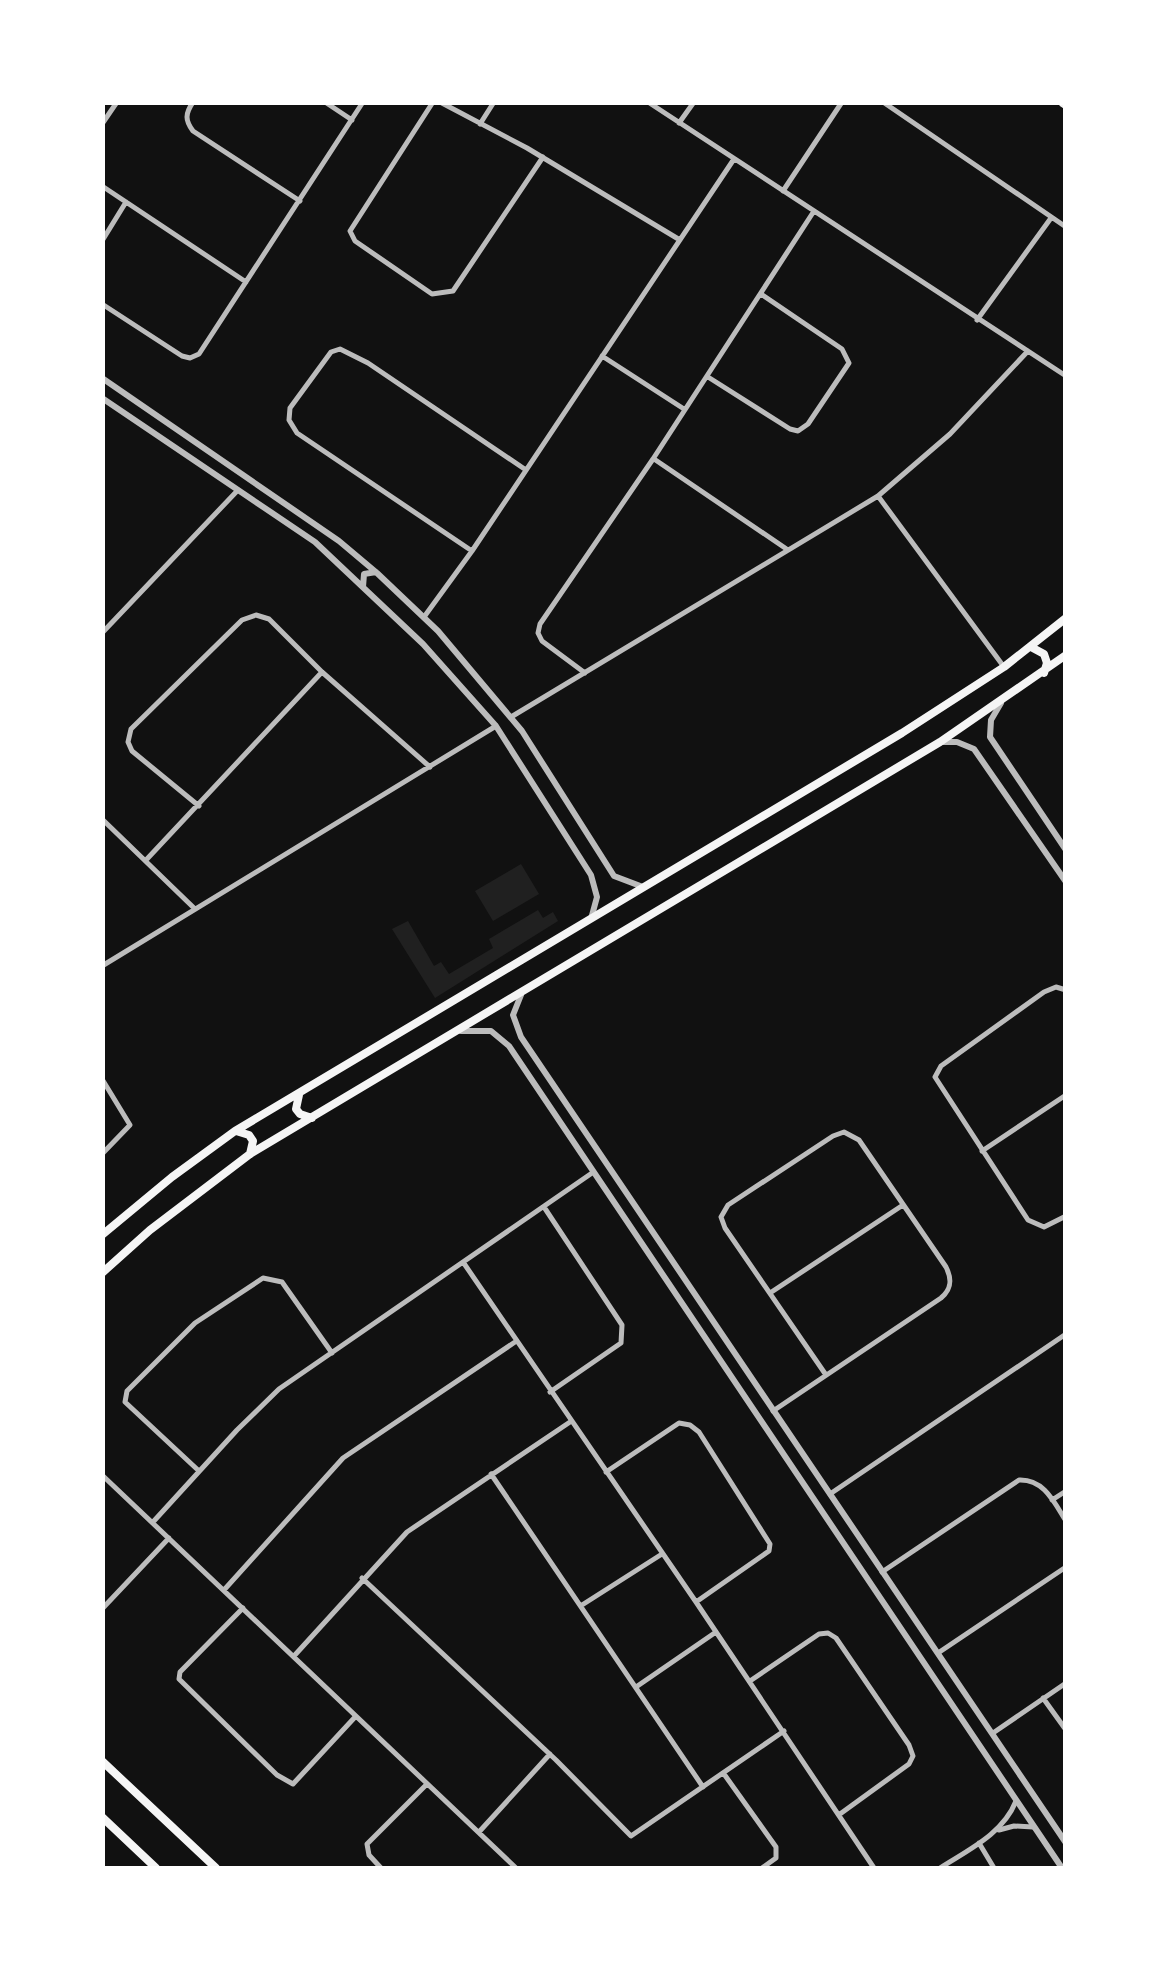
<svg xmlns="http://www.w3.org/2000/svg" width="1168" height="1971" font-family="Bitter,serif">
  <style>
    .green { fill: #202020 }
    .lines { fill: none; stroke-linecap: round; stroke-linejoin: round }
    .minor { stroke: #bcbcbc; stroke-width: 5 }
    .tertiary { stroke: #bcbcbc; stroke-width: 6 }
    .secondary { stroke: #f5f5f5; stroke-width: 8 }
    .primary { stroke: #f5f5f5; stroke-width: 8 }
    .motorway { stroke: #f5f5f5; stroke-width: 10 }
  </style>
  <rect width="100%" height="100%" fill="#111"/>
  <path class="green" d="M521,864l18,30 -46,27 -18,-30z
    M538,910l5,8 10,-6 5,9 -123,77 -43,-69 16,-8 26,45 7,-4 8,12 44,-26 -4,-9z"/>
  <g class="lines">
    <path class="minor" d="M193,102c-8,12 -8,18 0,29l107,70
      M325,102l27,18
      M433,102l-83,129 5,10 77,53 21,-3 90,-134
      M440,102l87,46 153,92
      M648,102l418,274
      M883,102l183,125
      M679,123l15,-21
      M102,124l15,-22
      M480,124l14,-22
      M102,186l144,96
      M783,191l59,-89
      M102,241l24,-39
      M102,304l80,52 8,2 9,-4 164,-252
      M977,320l74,-102
      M602,356l82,53
      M708,377l82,52 8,2 10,-7 41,-61 -7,-14 -81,-55
      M654,459l134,91
      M878,496l126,171
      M472,551l-175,-118 -8,-13 1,-12 41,-56 9,-3 28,14 158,107
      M424,617l48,-66 262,-392
      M102,633l136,-143
      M585,673l-43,-32 -4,-8 2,-9 113,-165 161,-248
      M511,717l367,-221 72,-62 78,-83
      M199,806l-67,-55 -4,-9 3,-13 111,-109 14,-5 13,4 53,53 108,95
      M102,819l93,90
      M147,859l175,-187
      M102,966l394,-240
      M1066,990l-10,-3 -12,5 -103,74 -6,11 93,143 16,7 22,-11
      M102,1079l28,46 -28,29
      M982,1151l84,-56
      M544,1207l78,118 -1,18 -71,49
      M463,1262l233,340 178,266
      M770,1293l133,-88
      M773,1411l168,-113c11,-9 11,-19 5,-31l-87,-127 -15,-8 -11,4 -105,69 -7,12 4,11 101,147
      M199,1471l-74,-69 2,-11 68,-68 68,-45 19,4 50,71
      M606,1472l73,-49 11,2 9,7 71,112 -1,7 -73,51
      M491,1474l212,313
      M102,1475l414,393
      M830,1494l236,-160
      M1052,1500l14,-9
      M153,1522l84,-92 42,-41 313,-216
      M882,1572l137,-92c25,-1 35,22 47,41
      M362,1578l194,182 75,76 153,-105
      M224,1590l119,-132 172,-116
      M582,1605l80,-51
      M243,1608l-63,64 -1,7 98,96 16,9 63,-68
      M102,1609l67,-71
      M938,1653l128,-86
      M294,1656l113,-124 163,-110
      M750,1681l69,-47 9,-1 8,5 73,107 4,11 -4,8 -69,50
      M636,1687l80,-55
      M1043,1698l23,32
      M993,1733l73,-50
      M724,1774l52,73v11l-14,10
      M999,1830l15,-4 19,1
      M479,1832l71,-78
      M979,1843l15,25
      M381,1868l-12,-13 -2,-11 60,-60
      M940,1868c28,-18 63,-34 76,-67"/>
    <path class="tertiary" d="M102,378l237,163 38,32 61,58 84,100 92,145 29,11
      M102,398l213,144 108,102 73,82 95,149 6,22 -6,22
      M363,587l1,-13 12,-2
      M1001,703l-10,17 -1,17 76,113
      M941,742h16l17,7 92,133
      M521,995l-8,20 8,22 545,806
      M461,1031h30l18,15 553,822"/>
    <path class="secondary" d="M1031,647l13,7 3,9 -3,10
      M299,1095l-3,14 4,5 12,4
      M236,1131l13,4 4,6 -3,13
      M102,1235l70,-58 63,-46 667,-398 102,-66 62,-49
      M102,1273l48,-43 100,-76 690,-412 126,-87"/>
    <path class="primary" d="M102,1761l114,107
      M102,1817l54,51"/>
    <path class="motorway" d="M1063,102l3,2"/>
  </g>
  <rect width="1168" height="1971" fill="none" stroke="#ffffff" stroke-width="210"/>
</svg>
